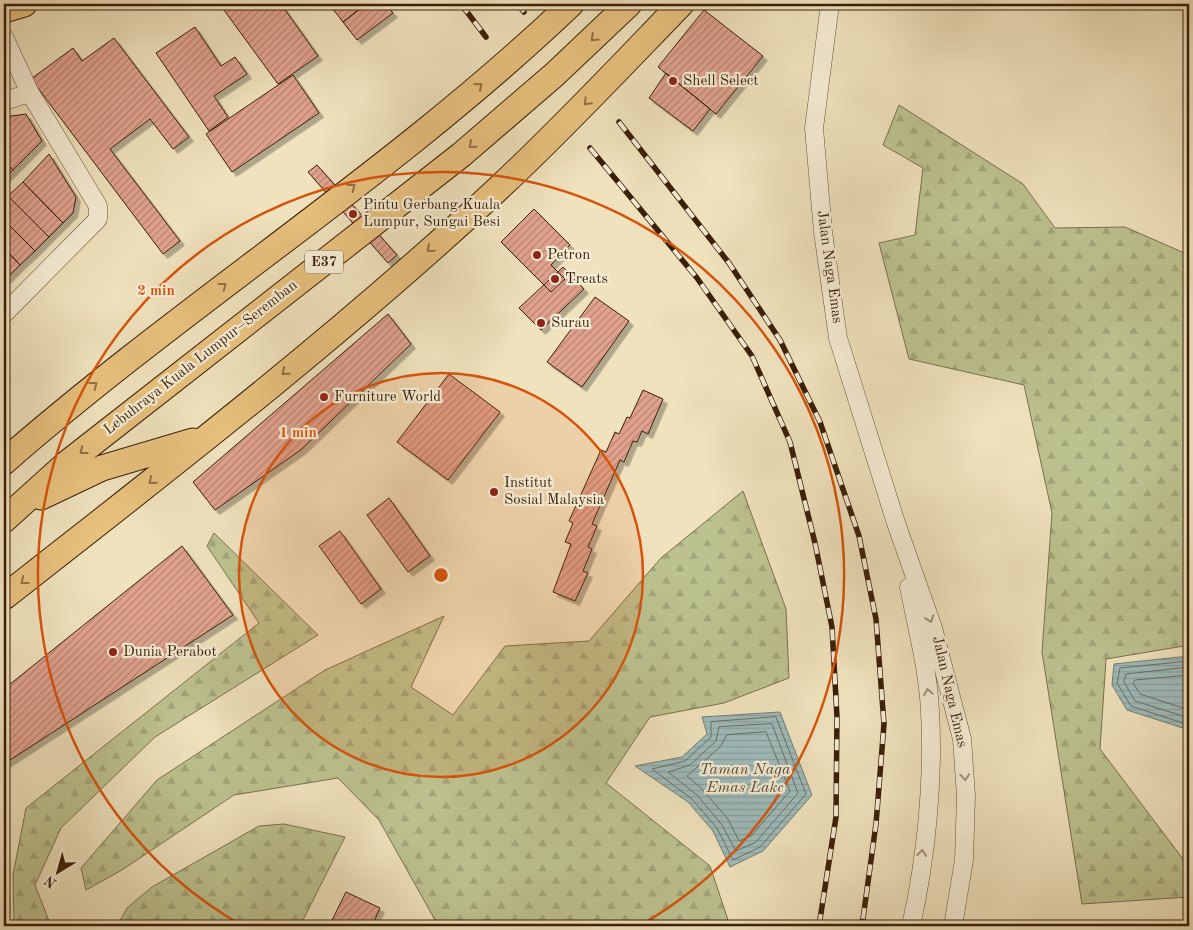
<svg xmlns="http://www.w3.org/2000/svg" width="1193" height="930" font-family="'Old Standard TT',serif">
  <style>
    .forest { fill: url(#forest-firs); stroke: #7b704c }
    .water { fill: url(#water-rules); stroke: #767d73 }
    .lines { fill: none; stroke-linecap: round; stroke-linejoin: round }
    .shore { stroke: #6c6d62; stroke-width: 1 }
    .building { fill: url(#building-hatch); stroke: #3a1f08; filter: url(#shadow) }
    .minor-casing { stroke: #675035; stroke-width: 19 }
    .highway-casing { stroke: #3a1f08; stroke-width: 27 }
    .minor { stroke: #f5ecd4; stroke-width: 18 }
    .highway { stroke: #e8c17e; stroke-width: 25 }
    .rail-casing { stroke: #3a1f08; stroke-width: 5.5 }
    .rail { stroke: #f5ecd4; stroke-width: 4; stroke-dasharray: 11; stroke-linecap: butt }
    .oneway { stroke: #917043 }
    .oneway2 { stroke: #a19078 }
    .ring { fill: none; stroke: #d7530c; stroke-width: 2.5 }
    .poi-dot { fill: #8f2418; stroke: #f5ecd4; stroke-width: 2 }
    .labels { text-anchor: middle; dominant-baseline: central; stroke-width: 4.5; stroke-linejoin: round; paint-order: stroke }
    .shield { fill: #f5ecd4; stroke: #725c45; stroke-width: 1 }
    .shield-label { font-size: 14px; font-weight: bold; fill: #3a1f08 }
    .poi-label { font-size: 15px; fill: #3a1f08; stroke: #f5ecd4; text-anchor: start }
    .street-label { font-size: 15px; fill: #3a1f08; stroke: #f5ecd4 }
    .water-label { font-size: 16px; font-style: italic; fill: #584e3e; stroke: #f5ecd4 }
    .centre { fill: #d7530c; stroke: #f5ecd4; stroke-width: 2.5 }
    .ring-label { font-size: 15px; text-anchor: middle; font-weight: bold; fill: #d7530c; stroke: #f5ecd4; stroke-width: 4.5; stroke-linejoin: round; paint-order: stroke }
  </style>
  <defs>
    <pattern id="forest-firs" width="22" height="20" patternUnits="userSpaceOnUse" patternTransform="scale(1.25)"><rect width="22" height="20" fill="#bcc28f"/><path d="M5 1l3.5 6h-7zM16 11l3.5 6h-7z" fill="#a2a67a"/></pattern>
    <pattern id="water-rules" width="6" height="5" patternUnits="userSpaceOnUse" patternTransform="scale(1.25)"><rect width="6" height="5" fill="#9ebbbb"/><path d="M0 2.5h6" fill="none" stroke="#89a09f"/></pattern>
    <pattern id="building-hatch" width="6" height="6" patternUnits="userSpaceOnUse" patternTransform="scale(1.25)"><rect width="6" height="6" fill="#e0a28e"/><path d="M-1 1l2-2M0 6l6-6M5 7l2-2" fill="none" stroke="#b78372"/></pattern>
    <filter id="shadow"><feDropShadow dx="4.5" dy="4.5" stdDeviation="0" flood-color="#0004"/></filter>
  </defs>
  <rect width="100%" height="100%" fill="#efe2bd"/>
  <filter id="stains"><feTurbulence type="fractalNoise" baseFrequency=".004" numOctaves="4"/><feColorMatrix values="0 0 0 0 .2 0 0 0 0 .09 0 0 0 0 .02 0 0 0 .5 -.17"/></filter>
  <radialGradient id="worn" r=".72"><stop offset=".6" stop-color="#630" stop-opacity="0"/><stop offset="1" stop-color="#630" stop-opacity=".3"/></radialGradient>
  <path class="forest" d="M899,105l124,79 32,44 70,-1 64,28v392l-5,-1 -78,13 -6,90 89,118v30l-107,7 -40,-252 10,-139 -28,-128 -115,-26 -30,-116 36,-8 8,-67 -40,-23z
    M743,491l43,118 3,69 -65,25 -74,14 -44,66 104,83 20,60h-285l-10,-6 -56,-100 -41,-42 -104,17 -112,75 -36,20 -5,-22 76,-88 168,-110 119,-54 -33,71 42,28 52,-69 84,-5 72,-83z
    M214,533l104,102 -163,102 -94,91 -26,57 16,41h-37l-1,-51 13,-67 233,-185 -52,-77z
    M284,824l61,13 -45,89h-183l10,-18 25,-21 107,-61z"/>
  <path class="water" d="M1189,656v79l-3,-6 -59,-19 -15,-25 2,-21z
    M780,712l32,83 -49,56 -33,16 -17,-36 -25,-29 -53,-36 47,-9 25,-23 -5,-17z"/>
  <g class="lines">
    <path class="shore" d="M1189,661l-69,7 -3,15 14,23 58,19
      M1189,667l-63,7 -2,8 11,19 54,17
      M1189,675l-54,5 -2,3 7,11 49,16
      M776,717l30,77 -46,53 -27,13 -16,-32 -25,-29 -40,-30 33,-8 26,-24v-15z
      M772,724l26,69 -42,49 -20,9 -14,-26 -25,-30 -29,-23 22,-7 26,-24 3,-14z
      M766,732l24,59 -39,45 -12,5 -11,-22 -26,-30 -15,-13 33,-29 7,-12z"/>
  </g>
  <path class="building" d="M224,4h57l37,52 -40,28 -57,-78z
    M329,4h37l-23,18z
    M366,4h19l8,9 -36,27 -14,-18z
    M704,10l59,46 -47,58 -58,-47z
    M195,27l26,39 14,-9 12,17 -33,22 14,21 -19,14 -53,-78z
    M114,38l75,99 -16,12 -23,-30 -40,30 70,92 -17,13 -132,-175 42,-31 9,13z
    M666,73l44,36 -17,22 -44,-33z
    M293,75l26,38 -87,59 -26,-38z
    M26,114l16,27 -29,29 -9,-9v-44z
    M49,154l27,43 -3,16 -10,10 -40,-41z
    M4,161l9,9 -9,9z
    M317,165l80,90 -9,8 -80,-91z
    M23,182l40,41 -14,14 -41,-41z
    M8,196l41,41 -14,14 -31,-31v-20z
    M534,209l36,36 -19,20 14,14 -14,13 -50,-50z
    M4,220l31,31 -15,14 -16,-17z
    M4,248l16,17 -14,14 -2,-2z
    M563,267l21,22 -43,41 -22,-22z
    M595,297l34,24 -47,66 -35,-25z
    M388,314l23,30 -109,105 -87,61 -22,-28z
    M449,374l51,38 -52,68 -51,-38z
    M643,390l20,9 -15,35 -6,-3 -5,11 -4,-1 -9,21 -4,-2 -28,64 5,2 -9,21 4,2 -9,22 5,2 -13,28 -22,-9 18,-48 -6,-2 8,-19 -4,-2 32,-71 5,2 9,-20 4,2 8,-17 3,1z
    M389,498l41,58 -22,16 -41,-57z
    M340,531l41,58 -20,15 -42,-58z
    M182,546l51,69 -229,149v-75z
    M346,892l34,16 -8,18h-43z"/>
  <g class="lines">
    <defs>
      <path id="minor" d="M830,4l-16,124 9,104 15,106 58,185 37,105 29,111 4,57 -2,64 -11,66
        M4,37l26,56 68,113v13l-94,95
        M4,101l26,-8
        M909,587c8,41 19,83 21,124 4,69 -4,148 -19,215"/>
      <path id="highway" d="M4,10l20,-6
        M4,462c183,-160 391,-290 567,-458
        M41,497l61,-29 91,-27
        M4,520l62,-56 395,-309 93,-80 75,-71
        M4,597c169,-132 342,-266 499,-413 62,-58 119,-119 178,-180"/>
    </defs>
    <use href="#minor" class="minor-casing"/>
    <use href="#highway" class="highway-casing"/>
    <use href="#minor" class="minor"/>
    <use href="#highway" class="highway"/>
    <defs>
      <path id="rail" d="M461,4l25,33
        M518,4l6,8
        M619,122l110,141 51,77 40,82 39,114 17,83 8,105 -8,100 -14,102
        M590,148l107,130 55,78 38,86 25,101 17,84 5,90 -1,100 -17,109"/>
    </defs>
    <use href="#rail" class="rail-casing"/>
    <use href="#rail" class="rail"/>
  </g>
  <defs><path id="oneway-chevron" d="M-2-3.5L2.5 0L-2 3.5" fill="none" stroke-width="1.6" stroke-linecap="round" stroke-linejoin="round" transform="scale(1.25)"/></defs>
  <g class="oneway">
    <use href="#oneway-chevron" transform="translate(594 38) rotate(137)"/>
    <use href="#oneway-chevron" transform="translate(479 86) rotate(-41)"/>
    <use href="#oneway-chevron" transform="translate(587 102) rotate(134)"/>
    <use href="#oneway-chevron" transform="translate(472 145) rotate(139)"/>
    <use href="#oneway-chevron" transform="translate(352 187) rotate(-38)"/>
    <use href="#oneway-chevron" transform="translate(430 249) rotate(139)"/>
    <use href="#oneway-chevron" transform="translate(223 286) rotate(-38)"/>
    <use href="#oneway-chevron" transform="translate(285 372) rotate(141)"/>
    <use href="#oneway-chevron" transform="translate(94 385) rotate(-38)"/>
    <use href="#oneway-chevron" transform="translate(83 451) rotate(142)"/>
    <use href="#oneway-chevron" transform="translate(152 481) rotate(140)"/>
    <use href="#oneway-chevron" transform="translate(24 581) rotate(142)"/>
  </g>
  <g class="oneway2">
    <use href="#oneway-chevron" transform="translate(930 619) rotate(71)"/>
    <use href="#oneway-chevron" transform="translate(928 692) rotate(-99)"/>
    <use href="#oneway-chevron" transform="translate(965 777) rotate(86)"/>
    <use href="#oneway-chevron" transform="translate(922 853) rotate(-83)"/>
  </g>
  <circle cx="441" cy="575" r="202" fill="#d7530c" fill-opacity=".12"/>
  <g class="ring">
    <circle cx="441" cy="575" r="202"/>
    <path d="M243 926A403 403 0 1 1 639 926"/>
  </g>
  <g class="poi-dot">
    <circle cx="673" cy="81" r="5"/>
    <circle cx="353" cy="214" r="5"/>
    <circle cx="537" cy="255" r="5"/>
    <circle cx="555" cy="279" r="5"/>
    <circle cx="541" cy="323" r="5"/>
    <circle cx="324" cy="397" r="5"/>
    <circle cx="494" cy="492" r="5"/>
    <circle cx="113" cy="652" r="5"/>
  </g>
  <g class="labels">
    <rect class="shield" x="305" y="250.5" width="38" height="23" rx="4"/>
    <g class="shield-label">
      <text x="324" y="262">E37</text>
    </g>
    <g class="poi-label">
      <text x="683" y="81">Shell Select</text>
      <text x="363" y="205">Pintu Gerbang Kuala<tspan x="363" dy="17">Lumpur, Sungai Besi</tspan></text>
      <text x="547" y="255">Petron</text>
      <text x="565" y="279">Treats</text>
      <text x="551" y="323">Surau</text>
      <text x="334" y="397">Furniture World</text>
      <text x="504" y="483">Institut<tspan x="504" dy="17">Sosial Malaysia</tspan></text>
      <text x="123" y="652">Dunia Perabot</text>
    </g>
    <g class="street-label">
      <text transform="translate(829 267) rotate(82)">Jalan Naga Emas</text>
      <text transform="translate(201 358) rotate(-38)">Lebuhraya Kuala Lumpur–Seremban</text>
      <text transform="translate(949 692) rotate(77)">Jalan Naga Emas</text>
    </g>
    <g class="water-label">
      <text x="745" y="770">Taman Naga<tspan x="745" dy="18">Emas Lake</tspan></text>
    </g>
  </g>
  <circle cx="441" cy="575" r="8" class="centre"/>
  <g class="ring-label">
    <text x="156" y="295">2 min</text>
    <text x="298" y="437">1 min</text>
  </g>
  <rect width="1193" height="930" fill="none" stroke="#efe2bd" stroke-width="20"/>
  <rect x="5" y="5" width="1183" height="920" fill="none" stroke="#3a1f08" stroke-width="2.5"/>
  <rect x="10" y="10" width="1173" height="910" fill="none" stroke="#3a1f08"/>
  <g transform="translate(58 872) rotate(217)" stroke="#f5ecd4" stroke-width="4" paint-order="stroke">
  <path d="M0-4L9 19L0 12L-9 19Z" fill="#3a1f08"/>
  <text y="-8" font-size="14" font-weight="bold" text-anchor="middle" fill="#3a1f08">N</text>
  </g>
  <rect width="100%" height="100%" filter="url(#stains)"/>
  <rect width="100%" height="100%" fill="url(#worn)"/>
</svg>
